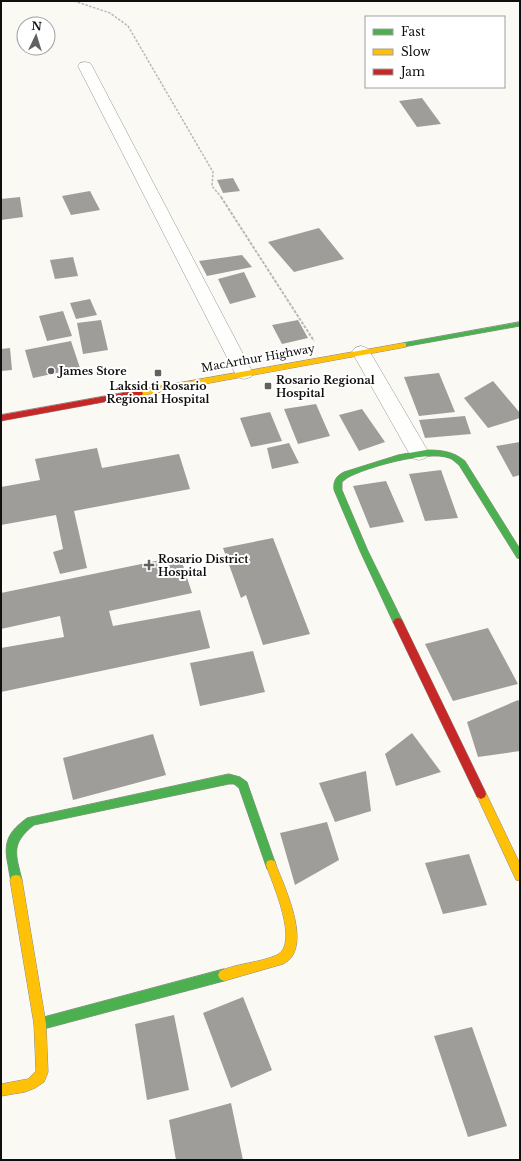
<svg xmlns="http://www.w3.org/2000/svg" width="521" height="1161" font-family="'Libre Baskerville',serif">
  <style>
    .building { fill: #9f9d9a }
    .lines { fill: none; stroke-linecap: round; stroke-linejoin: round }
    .street-casing { stroke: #959492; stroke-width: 1 }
    .fast-casing { stroke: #8c8b89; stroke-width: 1 }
    .slow-casing { stroke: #8c8b89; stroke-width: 1 }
    .jam-casing { stroke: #8c8b89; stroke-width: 1 }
    .path-far1 { stroke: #b9b8b8; stroke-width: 1.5; stroke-dasharray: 2.5 1.5; stroke-linecap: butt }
    .path { stroke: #b9b8b8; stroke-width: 2; stroke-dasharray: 3 1.5; stroke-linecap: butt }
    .street { fill: #fefefd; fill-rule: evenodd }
    .fast { fill: #4caf50; fill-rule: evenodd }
    .slow { fill: #ffc107; fill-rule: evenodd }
    .jam { fill: #c62828; fill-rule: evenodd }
    .poi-dot { fill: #62615f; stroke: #fff; stroke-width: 1.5 }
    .labels { text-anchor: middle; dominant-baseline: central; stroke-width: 4; stroke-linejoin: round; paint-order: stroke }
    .street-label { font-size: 11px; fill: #0f0f0f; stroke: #fff }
    .poi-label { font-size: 11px; font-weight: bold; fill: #0f0f0f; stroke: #fff; text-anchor: start }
  </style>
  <rect width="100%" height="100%" fill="#fbf9f4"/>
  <path class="building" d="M422,98l19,26 -24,3 -18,-26z
    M233,178l7,13 -17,2 -6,-13z
    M90,191l10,19 -29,5 -9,-19z
    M20,197l3,20 -22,3v-21z
    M319,228l25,31 -50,13 -26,-30z
    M242,255l10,12 -45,9 -8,-15z
    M73,257l5,19 -23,3 -5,-19z
    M244,272l12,25 -26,7 -12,-25z
    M90,299l7,16 -21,4 -6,-16z
    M63,311l9,25 -25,5 -8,-25z
    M101,320l7,30 -25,4 -6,-31z
    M298,320l10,18 -26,6 -10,-19z
    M71,341l9,27 -47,10 -8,-28z
    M10,348l2,22 -11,1v-22z
    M439,373l16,39 -36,4 -15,-39z
    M493,381l27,32v5l-32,10 -24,-30z
    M316,404l14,32 -32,8 -14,-35z
    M362,409l23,33 -26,9 -20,-36z
    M270,412l12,29 -31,6 -11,-29z
    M465,416l6,18 -46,4 -6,-18z
    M520,442v33l-7,2 -17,-31z
    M289,443l10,20 -27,6 -5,-21z
    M97,448l5,20 77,-14 11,35 -116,22 13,57 -27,6 -7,-22 10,-3 -7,-34 -55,10v-38l39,-7 -5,-21z
    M441,470l17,48 -33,3 -16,-47z
    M386,481l18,41 -34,6 -17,-42z
    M273,538l37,96 -47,11 -17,-50 -5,3 -18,-50z
    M180,556l12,37 -83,18 4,15 87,-16 10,38 -209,44v-44l63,-11 -4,-21 -59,13v-36z
    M488,628l30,56 -65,17 -28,-57z
    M253,651l12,41 -65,14 -10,-43z
    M518,700l2,2v49l-42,6 -11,-35z
    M412,733l29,39 -45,14 -11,-32z
    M153,734l13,41 -93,25 -10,-42z
    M366,771l5,40 -36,11 -16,-39z
    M327,822l12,38 -44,25 -15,-52z
    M469,854l18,51 -44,9 -18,-51z
    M243,997l29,73 -41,18 -28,-75z
    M174,1015l15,75 -42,10 -12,-76z
    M472,1027l35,99 -39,11 -34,-101z
    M231,1103l12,57h-67l-7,-40z"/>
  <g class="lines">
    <defs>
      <path id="street" d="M85,62l5,1 2,3 161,307 -2,4 -7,2 -7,-2 -2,-4 -157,-307 2,-3z
        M361,346l6,2 3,4 59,101 -3,5 -7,2 -7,-2 -3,-5 -57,-101 3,-4z"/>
      <path id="fast" d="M520,322v4l-117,21 -4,-2 4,-2z
        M426,450c15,0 27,1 39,11l55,88v10l-3,-1 -58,-93c-3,-2 -6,-6 -10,-7 -20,-8 -83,9 -102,20l-5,4v8l26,61 35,71 -2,3h-6l-2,-3 -33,-71 -26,-61c-1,-9 2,-14 10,-18l54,-17z
        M229,774l11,3 7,5 29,83 -1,4 -4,1 -4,-1 -28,-81 -5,-4h-5l-195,41c-24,19 -18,29 -12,55l-2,4 -4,1 -4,-1c-2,-6 -3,-12 -4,-19 -5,-23 0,-33 19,-47z
        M224,969l4,2 2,4 -2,4 -4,2 -184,49 -4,-2 -2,-4 2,-4 4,-2z"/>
      <path id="slow" d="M403,343h3v4l-267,49 -4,-3 4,-3z
        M481,789l4,2 35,73v17l-4,-1 -40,-86 1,-3z
        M271,860l4,1 1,4c9,23 38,84 7,99l-59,17 -4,-2 -2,-4 2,-4c18,-8 39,-8 57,-16 23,-11 -5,-73 -11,-90l1,-4z
        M16,875l4,1 2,4 24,144 2,48 -4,10 -9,6 -10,4 -24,4v-12l27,-5 8,-8 -2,-47 -24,-144 2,-4z"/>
      <path id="jam" d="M139,390l4,3 -1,2 -141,26v-6z
        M398,618l3,1 2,3 82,169 1,3 -1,3 -4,2 -4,-2 -84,-175 2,-3z"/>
    </defs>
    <use href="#street" class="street-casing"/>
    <use href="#fast" class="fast-casing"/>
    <use href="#slow" class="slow-casing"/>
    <use href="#jam" class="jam-casing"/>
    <path class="path-far1" d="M16,1h2
      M74,1l36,12 18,13 85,146 -1,14 10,12"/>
    <path class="path" d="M221,197l93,144"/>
    <use href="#street" class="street"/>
    <use href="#fast" class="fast"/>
    <use href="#slow" class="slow"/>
    <use href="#jam" class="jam"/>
  </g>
  <g class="poi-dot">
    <circle cx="51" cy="371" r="4"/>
    <rect x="154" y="369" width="8" height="8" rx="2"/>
    <rect x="264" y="382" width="8" height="8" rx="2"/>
    <path d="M147 559h4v4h4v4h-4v4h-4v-4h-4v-4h4z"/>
  </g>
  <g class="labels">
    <g class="street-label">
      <text transform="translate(258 358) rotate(-10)">MacArthur Highway</text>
    </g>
    <g class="poi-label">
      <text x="59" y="371">James Store</text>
      <text x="276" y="380">Rosario Regional<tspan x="276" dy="13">Hospital</tspan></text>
      <text x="158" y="386" text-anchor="middle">Laksid ti Rosario<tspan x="158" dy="13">Regional Hospital</tspan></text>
      <text x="158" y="559">Rosario District<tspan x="158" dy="13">Hospital</tspan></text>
    </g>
  </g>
  <rect width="521" height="1161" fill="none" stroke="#0f0f0f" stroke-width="4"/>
  <rect x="365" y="16" width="140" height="72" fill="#ffffff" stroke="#9f9f9f"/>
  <rect x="373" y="29" width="20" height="6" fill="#4caf50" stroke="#9f9f9f"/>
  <text x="401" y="36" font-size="12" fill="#0f0f0f">Fast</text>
  <rect x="373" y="49" width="20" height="6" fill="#ffc107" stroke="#9f9f9f"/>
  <text x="401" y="56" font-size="12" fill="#0f0f0f">Slow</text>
  <rect x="373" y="69" width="20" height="6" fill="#c62828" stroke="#9f9f9f"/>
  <text x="401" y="76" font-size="12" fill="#0f0f0f">Jam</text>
  <g transform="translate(36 36) rotate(4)"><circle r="19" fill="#ffffff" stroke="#9f9f9f"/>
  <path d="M0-3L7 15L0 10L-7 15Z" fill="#62615f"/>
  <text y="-6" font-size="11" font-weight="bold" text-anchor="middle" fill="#0f0f0f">N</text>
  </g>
</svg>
